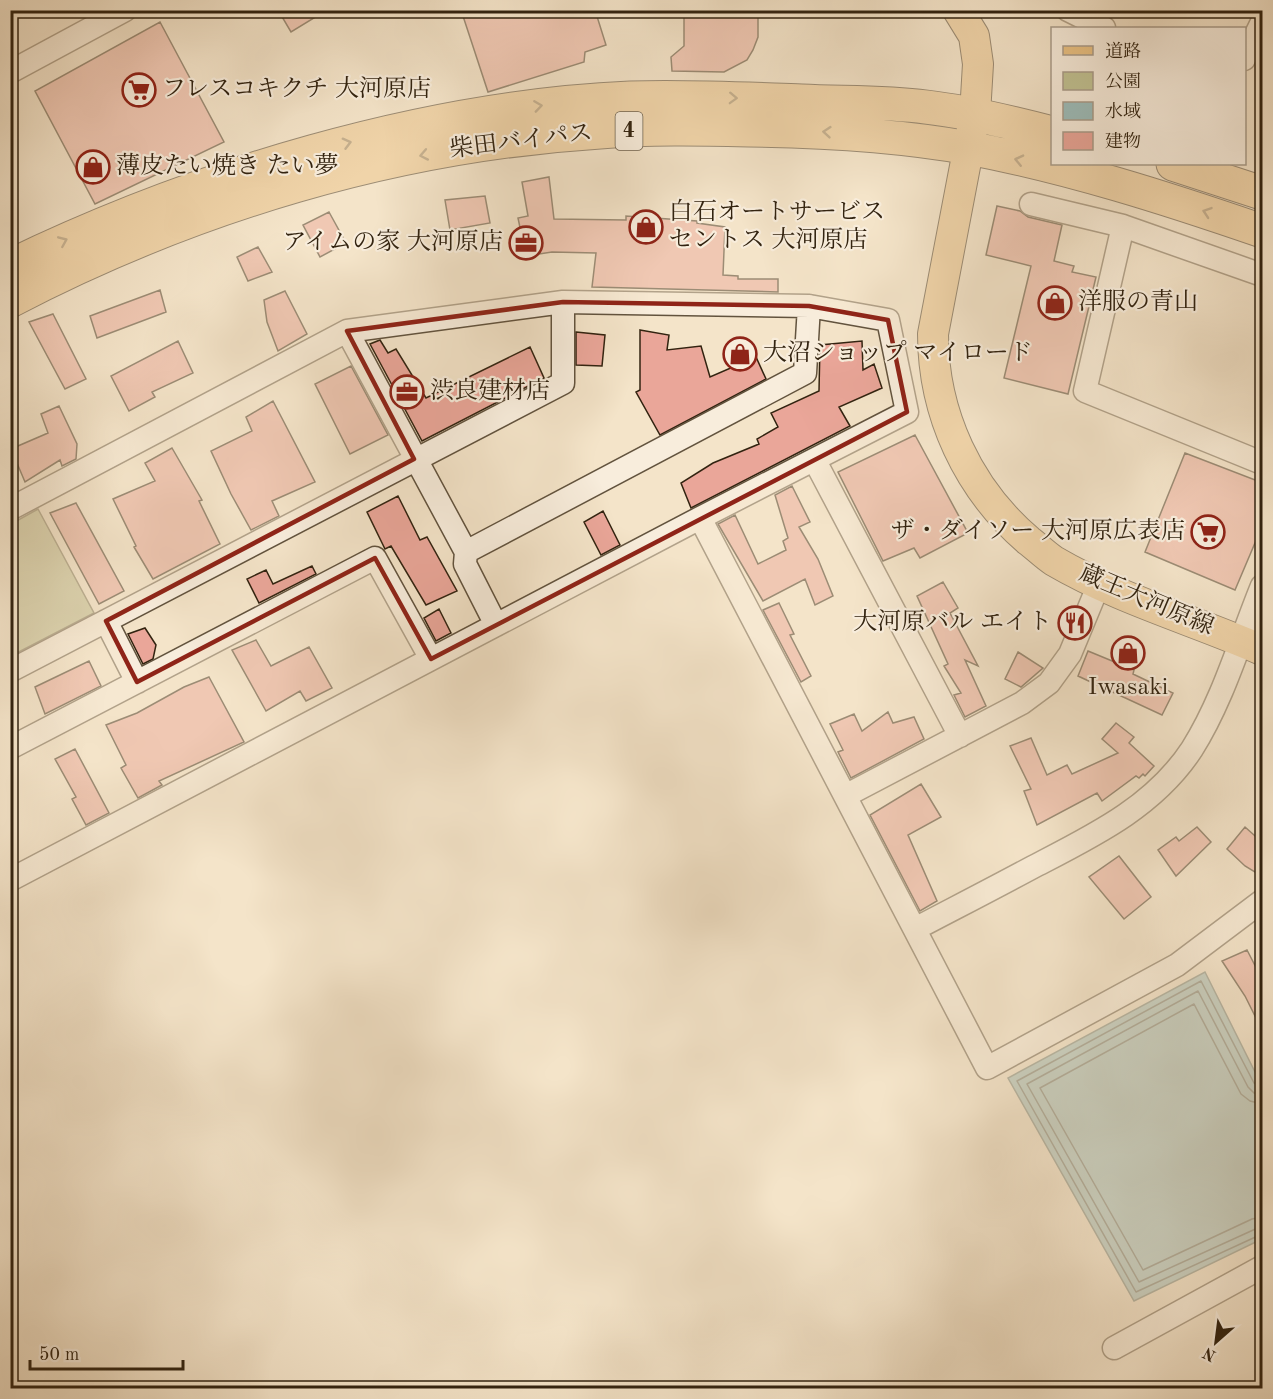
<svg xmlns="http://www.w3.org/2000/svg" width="1273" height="1399" font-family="'Old Standard TT','Noto Serif JP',serif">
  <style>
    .green { fill: #c1c293; stroke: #7a7252; stroke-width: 1.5 }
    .water { fill: #9dbebc; stroke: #728077; stroke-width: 1.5 }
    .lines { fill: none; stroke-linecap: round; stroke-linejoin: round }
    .shore { stroke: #687066; stroke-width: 1.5 }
    .building { fill: #eaa699; stroke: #322310; stroke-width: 1.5 }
    .minor-casing { stroke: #62533e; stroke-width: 25 }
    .major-casing { stroke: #322310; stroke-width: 32 }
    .highway-casing { stroke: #322310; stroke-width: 35 }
    .minor { stroke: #f8eddc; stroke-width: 22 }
    .major { stroke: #eac284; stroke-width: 30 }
    .highway { stroke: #eac284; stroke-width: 33 }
    .oneway { stroke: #8e724a }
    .marked { fill: none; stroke: #8f2418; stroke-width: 4.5; stroke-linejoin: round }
    .labels { text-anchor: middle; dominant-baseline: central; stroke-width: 4.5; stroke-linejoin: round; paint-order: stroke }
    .shield { fill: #f8eddc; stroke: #6d604d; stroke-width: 1.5 }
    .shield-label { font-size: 22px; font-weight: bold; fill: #322310 }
    .poi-label { font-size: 24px; fill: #322310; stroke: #f8eddc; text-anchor: start }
    .street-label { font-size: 24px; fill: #322310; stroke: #f8eddc }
  </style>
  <rect width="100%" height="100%" fill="#f4e4c9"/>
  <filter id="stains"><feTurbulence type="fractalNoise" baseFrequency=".00333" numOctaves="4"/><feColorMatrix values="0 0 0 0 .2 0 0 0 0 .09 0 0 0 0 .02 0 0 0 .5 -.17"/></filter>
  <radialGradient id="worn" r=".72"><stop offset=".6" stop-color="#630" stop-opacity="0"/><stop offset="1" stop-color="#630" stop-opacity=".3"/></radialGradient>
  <path class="green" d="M38,509l56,104 -83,43v-132z"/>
  <path class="water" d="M1205,972l57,114v153l-128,62 -126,-223z"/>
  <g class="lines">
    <path class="shore" d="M1262,1087l-8,-4 -53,-102 -184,100 119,211 126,-58
      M1262,1095l-8,-2 -6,-6 -50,-96 -171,93 112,198 123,-56
      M1262,1104l-12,-3 -9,-7 -47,-90 -154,84 103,182 109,-51 10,-2"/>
  </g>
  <path class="building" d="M278,10h49l-36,22z
    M461,10h134l11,35 -21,7 -1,10 -96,30z
    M684,10h74v27l-5,13 -6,10 -23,12 -52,-1 -1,-14 13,-11z
    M160,22l64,120 -129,62 -60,-113z
    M549,177l5,42 72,1v-4l71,5v2l28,4 -2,48 15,1v3h40v13l-186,-5 4,-34 -44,-1 -26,4 -8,-38 10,-2 -6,-34z
    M485,196l5,27 -40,7 -5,-30z
    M997,206l23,5 8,6 34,8 -8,36 20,5 -2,6 24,5 -28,117 -64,-16 27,-112 -45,-11z
    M329,212l17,31 -26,14 -17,-32z
    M258,247l14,25 -24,9 -11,-24z
    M160,290l6,22 -69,26 -7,-22z
    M285,291l22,43 -29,17 -11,-29 -3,-22z
    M53,314l33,65 -21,10 -36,-67z
    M640,330l29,5 -2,15 34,-4 9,31 46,-20 10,22 -106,56 -24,-43 4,-2z
    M576,332l29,3 -3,31 -26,-1z
    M380,340l8,13 8,-4 30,49 104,-51 14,31 -122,63 -52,-97z
    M178,341l15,32 -41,19 3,5 -26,14 -18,-35z
    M862,341l1,29 11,-6 8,24 -43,19 11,19 -159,82 -10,-25 32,-20 46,-19 -2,-5 21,-12 -7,-14 48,-22 1,-46z
    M351,366l37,69 -38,19 -35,-70z
    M273,401l42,81 -43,19 7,15 -28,14 -20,-36 -20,-43 41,-20 -6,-14z
    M59,406l18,38 -1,15 -14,7 -2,-6 -35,22 -14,-33 37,-16 -7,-19z
    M915,435l53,98 -48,25 -6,-10 -31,13 -45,-89z
    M172,448l30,52 -3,1 21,43 -67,35 -19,-32 2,-1 -23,-47 42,-18 -10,-18z
    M1185,453l78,30v41l-28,66 -90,-38z
    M792,486l18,36 -11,5 19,32 15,37 -18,9 -10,-26 -42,22 -45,-77 17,-9 23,49 28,-14 -3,-9 5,-3 -13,-43z
    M398,496l22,44 7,-3 30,54 -31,14 -35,-59 -6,3 -18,-37z
    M76,503l48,88 -25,13 -49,-91z
    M603,511l17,34 -19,10 -17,-33z
    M312,566l4,8 -57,29 -12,-24 19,-9 7,14z
    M943,582l15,26 -8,5 28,53 -13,-6 21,46 -21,11 -11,-22 7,-2 -17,-27 4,-2 -31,-68z
    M779,603l15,31 -4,1 21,41 -10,6 -38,-72z
    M439,609l12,24 -15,8 -12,-23z
    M145,628l11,17 -3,14 -10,5 -15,-30z
    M256,640l15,26 38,-19 23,41 -26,13 -6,-10 -34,20 -34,-61z
    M1088,651l46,19 -1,4 40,19 -11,22 -84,-39z
    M1018,652l25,16 -22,19 -16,-8z
    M89,661l12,25 -56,28 -10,-27z
    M209,677l35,65 -85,39 3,4 -24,13 -17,-30 5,-3 -20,-40 31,-12 47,-26z
    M888,712l5,11 21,-6 10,22 -73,39 -13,-26 5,-2 -13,-26 24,-10 8,17z
    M1116,723l18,14 -5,6 25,23 -9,10 -2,-2 -4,4 -3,-2 -34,25 -5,-8 -60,32 -13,-34 7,-2 -21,-43 21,-8 16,37 20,-10 5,9 46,-21 -16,-14z
    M75,749l34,64 -23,12 -14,-26 4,-2 -21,-38z
    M921,784l20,33 -33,18 29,66 -17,10 -50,-96z
    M1197,827l14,15 -35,34 -18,-26 18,-13 3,4z
    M1245,827l18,16v34l-18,-11 -18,-17z
    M1119,856l32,41 -27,22 -35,-42z
    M1247,950l16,31v51l-18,-36 -23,-35z"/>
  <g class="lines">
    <defs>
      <path id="minor" d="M1068,10l36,18
        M1244,59l18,-37
        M10,72l115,-62
        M1031,204l92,22 139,49
        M1123,226l-38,165 177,72
        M347,331l119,221 -1,12 31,61
        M815,461l145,275
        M10,509l337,-178 216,-29 246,4 79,14 19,92 -207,106 -690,362
        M700,518l287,550 190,-103 85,-64
        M466,552l339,-179 4,-67
        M106,621l31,61
        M10,671l553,-288v-81
        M10,748l365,-190 56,101
        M845,796l177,-93 27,-20 21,-29 29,-70
        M915,929c40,-21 79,-41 118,-62 60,-31 121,-60 159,-118 31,-49 48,-109 70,-163
        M1114,1348l148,-81"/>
      <path id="major" d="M958,10l16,26 4,28 -3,50 -42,220c0,80 35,155 96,207 8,6 16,14 25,20 65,38 139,59 208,89"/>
      <path id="highway" d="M1173,164l89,29
        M10,266c186,-90 414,-159 620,-168 57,-2 115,1 172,3 41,2 83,1 124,6 43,5 84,15 126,26
        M10,301c182,-95 384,-156 590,-169 49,-4 99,-3 149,-2 73,1 148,5 220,18 100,19 197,50 293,83"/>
    </defs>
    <use href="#minor" class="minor-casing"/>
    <use href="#major" class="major-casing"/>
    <use href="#highway" class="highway-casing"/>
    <use href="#minor" class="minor"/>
    <use href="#major" class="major"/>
    <use href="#highway" class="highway"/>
  </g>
  <defs><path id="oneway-chevron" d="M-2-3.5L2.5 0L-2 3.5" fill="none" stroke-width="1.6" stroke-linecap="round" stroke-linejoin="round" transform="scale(1.5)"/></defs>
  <g class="oneway">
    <use href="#oneway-chevron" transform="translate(733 98) rotate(2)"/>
    <use href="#oneway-chevron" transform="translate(538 106) rotate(-8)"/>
    <use href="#oneway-chevron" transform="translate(827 132) rotate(-175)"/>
    <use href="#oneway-chevron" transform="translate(347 143) rotate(-15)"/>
    <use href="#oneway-chevron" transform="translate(424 155) rotate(169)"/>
    <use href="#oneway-chevron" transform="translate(1019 160) rotate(-167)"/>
    <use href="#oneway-chevron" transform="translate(1207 212) rotate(-161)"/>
    <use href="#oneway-chevron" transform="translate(63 241) rotate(-23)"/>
  </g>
  <path d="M0 0H1273V1399H0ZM563,302l246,4 79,14 19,92 -476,247 -56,-101 -238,124 -31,-61 308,-162 -67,-128z" fill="#f4e4c9" fill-opacity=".55" fill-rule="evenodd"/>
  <path class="marked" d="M563,302l246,4 79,14 19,92 -476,247 -56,-101 -238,124 -31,-61 308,-162 -67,-128z"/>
  <defs>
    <symbol id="supermarket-ring" viewBox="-11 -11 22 22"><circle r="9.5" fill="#f8eddc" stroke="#8f2418" stroke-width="1.5"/><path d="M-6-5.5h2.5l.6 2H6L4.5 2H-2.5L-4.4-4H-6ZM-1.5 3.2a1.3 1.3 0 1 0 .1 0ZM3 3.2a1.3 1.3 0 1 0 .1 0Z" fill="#8f2418"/></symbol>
    <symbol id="shop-ring" viewBox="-11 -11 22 22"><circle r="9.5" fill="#f8eddc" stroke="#8f2418" stroke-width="1.5"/><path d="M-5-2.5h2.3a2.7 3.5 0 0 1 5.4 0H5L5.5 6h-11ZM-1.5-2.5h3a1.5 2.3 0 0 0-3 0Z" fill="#8f2418"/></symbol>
    <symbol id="office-ring" viewBox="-11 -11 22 22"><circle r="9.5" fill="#f8eddc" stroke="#8f2418" stroke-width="1.5"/><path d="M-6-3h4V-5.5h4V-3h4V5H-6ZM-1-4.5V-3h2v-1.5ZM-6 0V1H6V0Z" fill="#8f2418"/></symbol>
    <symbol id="restaurant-ring" viewBox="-11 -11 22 22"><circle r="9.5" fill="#f8eddc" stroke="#8f2418" stroke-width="1.5"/><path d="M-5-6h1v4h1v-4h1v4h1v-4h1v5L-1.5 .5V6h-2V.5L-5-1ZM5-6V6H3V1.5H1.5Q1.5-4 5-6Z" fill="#8f2418"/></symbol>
  </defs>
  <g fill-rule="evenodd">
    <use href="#supermarket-ring" x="120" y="71" width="38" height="38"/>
    <use href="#shop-ring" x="74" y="148" width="38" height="38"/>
    <use href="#shop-ring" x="627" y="208" width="38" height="38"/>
    <use href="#office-ring" x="507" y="224" width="38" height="38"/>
    <use href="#shop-ring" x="1036" y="284" width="38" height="38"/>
    <use href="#shop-ring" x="721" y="335" width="38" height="38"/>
    <use href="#office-ring" x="388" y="373" width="38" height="38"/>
    <use href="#supermarket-ring" x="1189" y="513" width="38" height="38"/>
    <use href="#restaurant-ring" x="1056" y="604" width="38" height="38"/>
    <use href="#shop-ring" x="1109" y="634" width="38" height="38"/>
  </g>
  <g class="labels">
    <rect class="shield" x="615.5" y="112" width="27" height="38" rx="4.5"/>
    <g class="shield-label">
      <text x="629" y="131">4</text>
    </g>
    <g class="poi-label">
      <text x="162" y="90">フレスコキクチ 大河原店</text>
      <text x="116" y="167">薄皮たい焼き たい夢</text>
      <text x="669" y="213">白石オートサービス<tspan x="669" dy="28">セントス 大河原店</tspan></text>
      <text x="503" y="243" text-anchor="end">アイムの家 大河原店</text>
      <text x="1078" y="303">洋服の青山</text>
      <text x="763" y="354">大沼ショップ マイロード</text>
      <text x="430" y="392">渋良建材店</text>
      <text x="1185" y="532" text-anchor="end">ザ・ダイソー 大河原広表店</text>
      <text x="1052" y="623" text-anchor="end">大河原バル エイト</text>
      <text x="1128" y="688" text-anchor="middle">Iwasaki</text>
    </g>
    <g class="street-label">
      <text transform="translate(521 142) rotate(-7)">柴田バイパス</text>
      <text transform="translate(1146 601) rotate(23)">蔵王大河原線</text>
    </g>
  </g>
  <rect width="1273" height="1399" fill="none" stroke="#f4e4c9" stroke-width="36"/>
  <rect x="12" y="12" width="1249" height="1375" fill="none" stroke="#322310" stroke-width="3"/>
  <rect x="18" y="18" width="1237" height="1363" fill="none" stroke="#322310" stroke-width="1.5"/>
  <rect x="1051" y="27" width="195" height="138" fill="#f8eddc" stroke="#a99c8a" stroke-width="1.5"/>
  <rect x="1063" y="46" width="30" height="9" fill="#eac284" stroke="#a99c8a" stroke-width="1.5"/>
  <text x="1105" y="57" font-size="18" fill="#322310">道路</text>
  <rect x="1063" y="72" width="30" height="18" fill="#c1c293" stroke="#a99c8a" stroke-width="1.5"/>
  <text x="1105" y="87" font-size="18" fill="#322310">公園</text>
  <rect x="1063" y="102" width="30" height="18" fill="#9dbebc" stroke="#a99c8a" stroke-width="1.5"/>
  <text x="1105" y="117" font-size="18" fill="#322310">水域</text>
  <rect x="1063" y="132" width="30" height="18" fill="#eaa699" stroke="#a99c8a" stroke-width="1.5"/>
  <text x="1105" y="147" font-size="18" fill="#322310">建物</text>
  <g transform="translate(1216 1342) rotate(208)" stroke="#f8eddc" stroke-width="4.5" paint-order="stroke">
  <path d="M0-4.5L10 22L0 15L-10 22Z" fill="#322310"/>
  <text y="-9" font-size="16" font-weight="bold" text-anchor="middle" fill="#322310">N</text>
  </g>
  <path d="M30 1360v9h153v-9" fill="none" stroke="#322310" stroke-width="3"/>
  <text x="39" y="1360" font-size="18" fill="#322310" stroke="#f8eddc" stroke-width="4.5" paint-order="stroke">50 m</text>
  <rect width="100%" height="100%" filter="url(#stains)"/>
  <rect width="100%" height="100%" fill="url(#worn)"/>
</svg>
